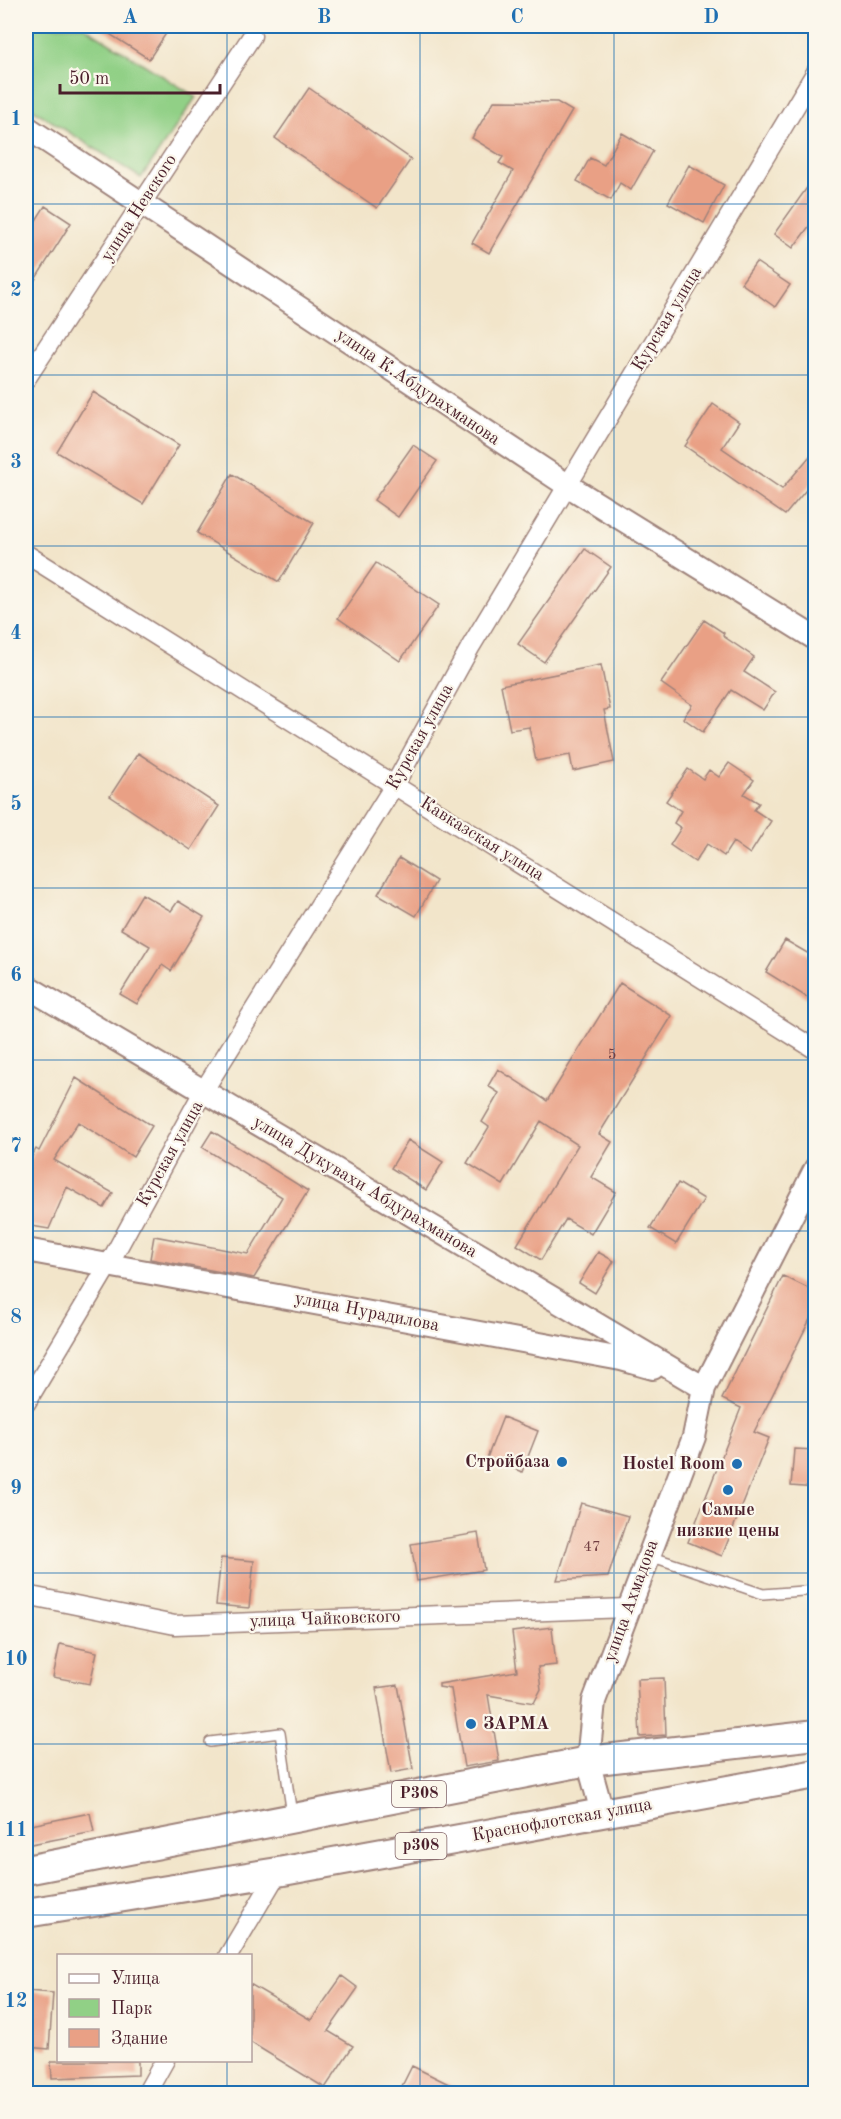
<svg xmlns="http://www.w3.org/2000/svg" width="841" height="2119" font-family="'Old Standard TT',serif">
  <style>
    .green { fill: #91d086; stroke: #6e7858; stroke-width: 1.5 }
    .building { fill: #e9a085 }
    .lines { fill: none; stroke-linecap: round; stroke-linejoin: round }
    .service-casing { stroke: #9e827a; stroke-width: 12 }
    .minor-casing { stroke: #9e827a; stroke-width: 21 }
    .tertiary-casing { stroke: #9e827a; stroke-width: 26 }
    .primary-casing { stroke: #9e827a; stroke-width: 32 }
    .service { stroke: #fff; stroke-width: 9 }
    .minor { stroke: #fff; stroke-width: 18 }
    .tertiary { stroke: #fff; stroke-width: 22 }
    .primary { stroke: #fff; stroke-width: 28 }
    .grid { fill: none; stroke: #1f6fb2; stroke-width: 1.5; stroke-opacity: 0.55 }
    .poi-dot { fill: #1f6fb2; stroke: #fbf7ec; stroke-width: 2 }
    .labels { text-anchor: middle; dominant-baseline: central; stroke-width: 4.5; stroke-linejoin: round; paint-order: stroke }
    .number-label { font-size: 15px; fill: #723f42 }
    .shield { fill: #fbf7ec; stroke: #7f6065; stroke-width: 1.5 }
    .shield-label { font-size: 16px; font-weight: bold; fill: #4a1f2b }
    .street-label { font-size: 18px; fill: #4a1f2b; stroke: #fbf7ec }
    .poi-label { font-size: 18px; font-weight: bold; fill: #4a1f2b; stroke: #fbf7ec; text-anchor: end }
    .neatline { fill: none; stroke: #1f6fb2; stroke-width: 2 }
    .grid-label { font-size: 20px; text-anchor: middle; font-weight: bold; fill: #1f6fb2 }
  </style>
  <rect width="100%" height="100%" fill="#fbf7ec"/>
  <filter id="ink" filterUnits="userSpaceOnUse"><feTurbulence type="fractalNoise" baseFrequency=".0167" numOctaves="2"/><feDisplacementMap in="SourceGraphic" scale="12" xChannelSelector="R" yChannelSelector="G"/><feConvolveMatrix kernelMatrix="1 2 1 2 8 2 1 2 1" color-interpolation-filters="sRGB"/></filter>
  <filter id="wash" filterUnits="userSpaceOnUse"><feTurbulence type="fractalNoise" baseFrequency=".008" numOctaves="4" result="noise"/><feDisplacementMap in="SourceGraphic" scale="24" xChannelSelector="R" yChannelSelector="G"/><feGaussianBlur stdDeviation="1.35" result="paint"/><feColorMatrix in="noise" values="0 0 0 0 0 0 0 0 0 0 0 0 0 0 0 0 0 1.4 0 .05"/><feComposite in="paint" operator="in"/></filter>
  <g filter="url(#wash)">
    <rect width="100%" height="100%" fill="#f2e5ca"/>
    <path class="green" d="M26,26h57l113,71 -55,81 -115,-73z"/>
    <g id="blocks">
      <path class="building" d="M97,26h74l-22,33z
        M309,88l102,71 -34,49 -102,-70z
        M494,101l63,1 15,9 -83,142 -17,-10 41,-72 -14,-8 4,-6 -31,-19z
        M622,133l31,18 -22,39 -11,-7 -9,17 -34,-19 13,-23 14,7z
        M689,165l35,20 -20,38 -36,-20z
        M816,175v42l-23,31 -19,-14z
        M45,206l26,17 -45,71v-58z
        M756,262l34,23 -15,22 -34,-24z
        M93,392l86,53 -36,59 -86,-52z
        M713,404l26,18 -17,26 60,41 34,-40v29l-31,37 -100,-69z
        M413,445l24,16 -39,56 -24,-17z
        M232,474l82,49 -35,59 -82,-49z
        M585,549l26,18 -67,95 -26,-18z
        M376,563l63,42 -39,56 -62,-43z
        M704,620l20,13 -1,3 31,21 -10,15 31,20 -12,18 -32,-20 -28,42 -20,-14 9,-13 -31,-22z
        M601,665l9,44 -6,1 10,52 -41,9 -3,-16 -34,6 -7,-34 -19,3 -9,-45z
        M138,753l81,53 -28,44 -81,-54z
        M729,763l25,17 -10,14 15,9 -5,7 17,11 -21,33 -17,-12 -9,14 -17,-12 -12,18 -25,-17 11,-17 -7,-5 7,-12 -15,-10 22,-32 15,10 6,-9 10,7z
        M399,858l37,23 -20,35 -38,-22z
        M142,894l29,17 7,-10 26,16 -33,54 -9,-6 -25,39 -17,-10 30,-48 -29,-17z
        M785,940l31,18v45l-50,-31z
        M620,983l52,33 -73,118 13,8 -21,35 25,15 -25,42 -25,-15 -25,41 -24,-15 61,-100 -37,-24 -38,64 -36,-22 22,-36 -7,-5 17,-29 -11,-7 10,-17 49,32z
        M76,1078l76,48 -19,31 -55,-35 -24,38 59,33 -9,15 -37,-21 -18,42 -23,-4v-58l10,-18 3,2z
        M212,1131l96,60 -54,87 -104,-19 4,-23 94,18 34,-57 -80,-50z
        M408,1140l35,22 -17,28 -35,-22z
        M678,1183l26,16 -28,45 -26,-16z
        M598,1252l16,9 -19,32 -16,-10z
        M783,1276l33,16v15l-62,125 15,6 -47,118 -34,-14 53,-134 -19,-9z
        M503,1417l35,14 -16,41 -35,-14z
        M794,1449l22,1v38l-25,-2z
        M581,1503l47,13 -20,61 -51,3z
        M478,1533l6,37 -67,11 -6,-37z
        M221,1558l33,3 -5,47 -33,-3z
        M552,1627l4,38 -18,2 3,22 -7,14 -46,-8 11,66 -35,6 -13,-78 -12,-2v-3l78,-13 -5,-39z
        M60,1644l37,8 -7,32 -37,-7z
        M664,1678l2,57 -26,2 -3,-58z
        M398,1685l15,84 -22,4 -15,-85z
        M90,1813l4,19 -68,13v-19z
        M342,1976l16,12 -30,43 25,15 -28,42 -75,-46v-58l61,36z
        M26,1991l27,2 -4,56 -23,-2z
        M51,2061h87v14l-86,3z
        M412,2066l57,28h-71z"/>
    </g>
  </g>
  <g filter="url(#ink)">
    <use href="#blocks" fill-opacity="0" stroke="#9e827a" stroke-width="1.5"/>
    <g class="lines">
      <defs>
        <path id="service" d="M650,1556l113,38 53,-4
          M210,1742l70,-9 12,82"/>
        <path id="minor" d="M26,379l226,-343
          M26,554l790,496
          M26,1403l83,-139 95,-174 191,-306 76,-138 345,-574
          M26,1595l149,30 452,-17
          M228,1956l50,-84
          M146,2094l19,-34"/>
        <path id="tertiary" d="M26,127l541,358 249,154
          M26,986l678,402
          M26,1250l595,109 32,9
          M602,1812l-14,-51 6,-60 100,-264 10,-49 112,-220"/>
        <path id="primary" d="M26,1870l562,-109 228,-26
          M26,1913l252,-41 538,-98"/>
      </defs>
      <use href="#service" class="service-casing"/>
      <use href="#minor" class="minor-casing"/>
      <use href="#tertiary" class="tertiary-casing"/>
      <use href="#primary" class="primary-casing"/>
      <use href="#service" class="service"/>
      <use href="#minor" class="minor"/>
      <use href="#tertiary" class="tertiary"/>
      <use href="#primary" class="primary"/>
    </g>
  </g>
  <path class="grid" d="M227,26v1930M420,26v2068M614,26v2068M26,204h790M26,375h790M26,546h790M26,717h790M26,888h790M26,1060h790M26,1231h790M26,1402h790M26,1573h790M26,1744h790M26,1915h790M227,2060v34"/>
  <g class="poi-dot">
    <circle cx="562" cy="1462" r="6"/>
    <circle cx="737" cy="1464" r="6"/>
    <circle cx="728" cy="1490" r="6"/>
    <circle cx="471" cy="1724" r="6"/>
  </g>
  <g class="labels">
    <g class="number-label">
      <text x="612" y="1055">5</text>
      <text x="592" y="1547">47</text>
    </g>
    <g class="shield">
      <rect x="392" y="1781" width="54" height="26" rx="4.5"/>
      <rect x="395.5" y="1833" width="51" height="26" rx="4.5"/>
    </g>
    <g class="shield-label">
      <text x="419" y="1794">P308</text>
      <text x="421" y="1846">p308</text>
    </g>
    <g class="street-label">
      <text transform="translate(139 208) rotate(-57)">улица Невского</text>
      <text transform="translate(667 319) rotate(-59)">Курская улица</text>
      <text transform="translate(418 387) rotate(34)">улица К.Абдурахманова</text>
      <text transform="translate(420 737) rotate(-61)">Курская улица</text>
      <text transform="translate(482 839) rotate(32)">Кавказская улица</text>
      <text transform="translate(170 1154) rotate(-61)">Курская улица</text>
      <text transform="translate(365 1187) rotate(31)">улица Дукувахи Абдурахманова</text>
      <text transform="translate(367 1312) rotate(11)">улица Нурадилова</text>
      <text transform="translate(631 1601) rotate(-70)">улица Ахмадова</text>
      <text transform="translate(325 1619) rotate(-2)">улица Чайковского</text>
      <text transform="translate(562 1820) rotate(-10)">Краснофлотская улица</text>
    </g>
    <g class="poi-label">
      <text x="550" y="1462">Стройбаза</text>
      <text x="725" y="1464">Hostel Room</text>
      <text x="728" y="1510" text-anchor="middle">Самые<tspan x="728" dy="21">низкие цены</tspan></text>
      <text x="483" y="1724" text-anchor="start">ЗАРМА</text>
    </g>
  </g>
  <rect width="841" height="2119" fill="none" stroke="#fbf7ec" stroke-width="66"/>
  <rect x="57" y="1954" width="195" height="108" fill="#fbf7ec" stroke="#b4a19f" stroke-width="1.5"/>
  <rect x="69" y="1974" width="30" height="9" fill="#ffffff" stroke="#b4a19f" stroke-width="1.5"/>
  <text x="111" y="1984" font-size="18" fill="#4a1f2b">Улица</text>
  <rect x="69" y="1999" width="30" height="18" fill="#91d086" stroke="#b4a19f" stroke-width="1.5"/>
  <text x="111" y="2014" font-size="18" fill="#4a1f2b">Парк</text>
  <rect x="69" y="2029" width="30" height="18" fill="#e9a085" stroke="#b4a19f" stroke-width="1.5"/>
  <text x="111" y="2044" font-size="18" fill="#4a1f2b">Здание</text>
  <path d="M60 84v9h160v-9" fill="none" stroke="#4a1f2b" stroke-width="3"/>
  <text x="69" y="84" font-size="18" fill="#4a1f2b" stroke="#fbf7ec" stroke-width="4.5" paint-order="stroke">50 m</text>
  <rect x="33" y="33" width="775" height="2053" class="neatline"/>
  <g class="grid-label">
    <text x="130" y="23">A</text>
    <text x="324" y="23">B</text>
    <text x="517" y="23">C</text>
    <text x="711" y="23">D</text>
    <text x="16" y="125">1</text>
    <text x="16" y="296">2</text>
    <text x="16" y="468">3</text>
    <text x="16" y="639">4</text>
    <text x="16" y="810">5</text>
    <text x="16" y="981">6</text>
    <text x="16" y="1152">7</text>
    <text x="16" y="1323">8</text>
    <text x="16" y="1494">9</text>
    <text x="16" y="1665">10</text>
    <text x="16" y="1836">11</text>
    <text x="16" y="2007">12</text>
  </g>
</svg>
